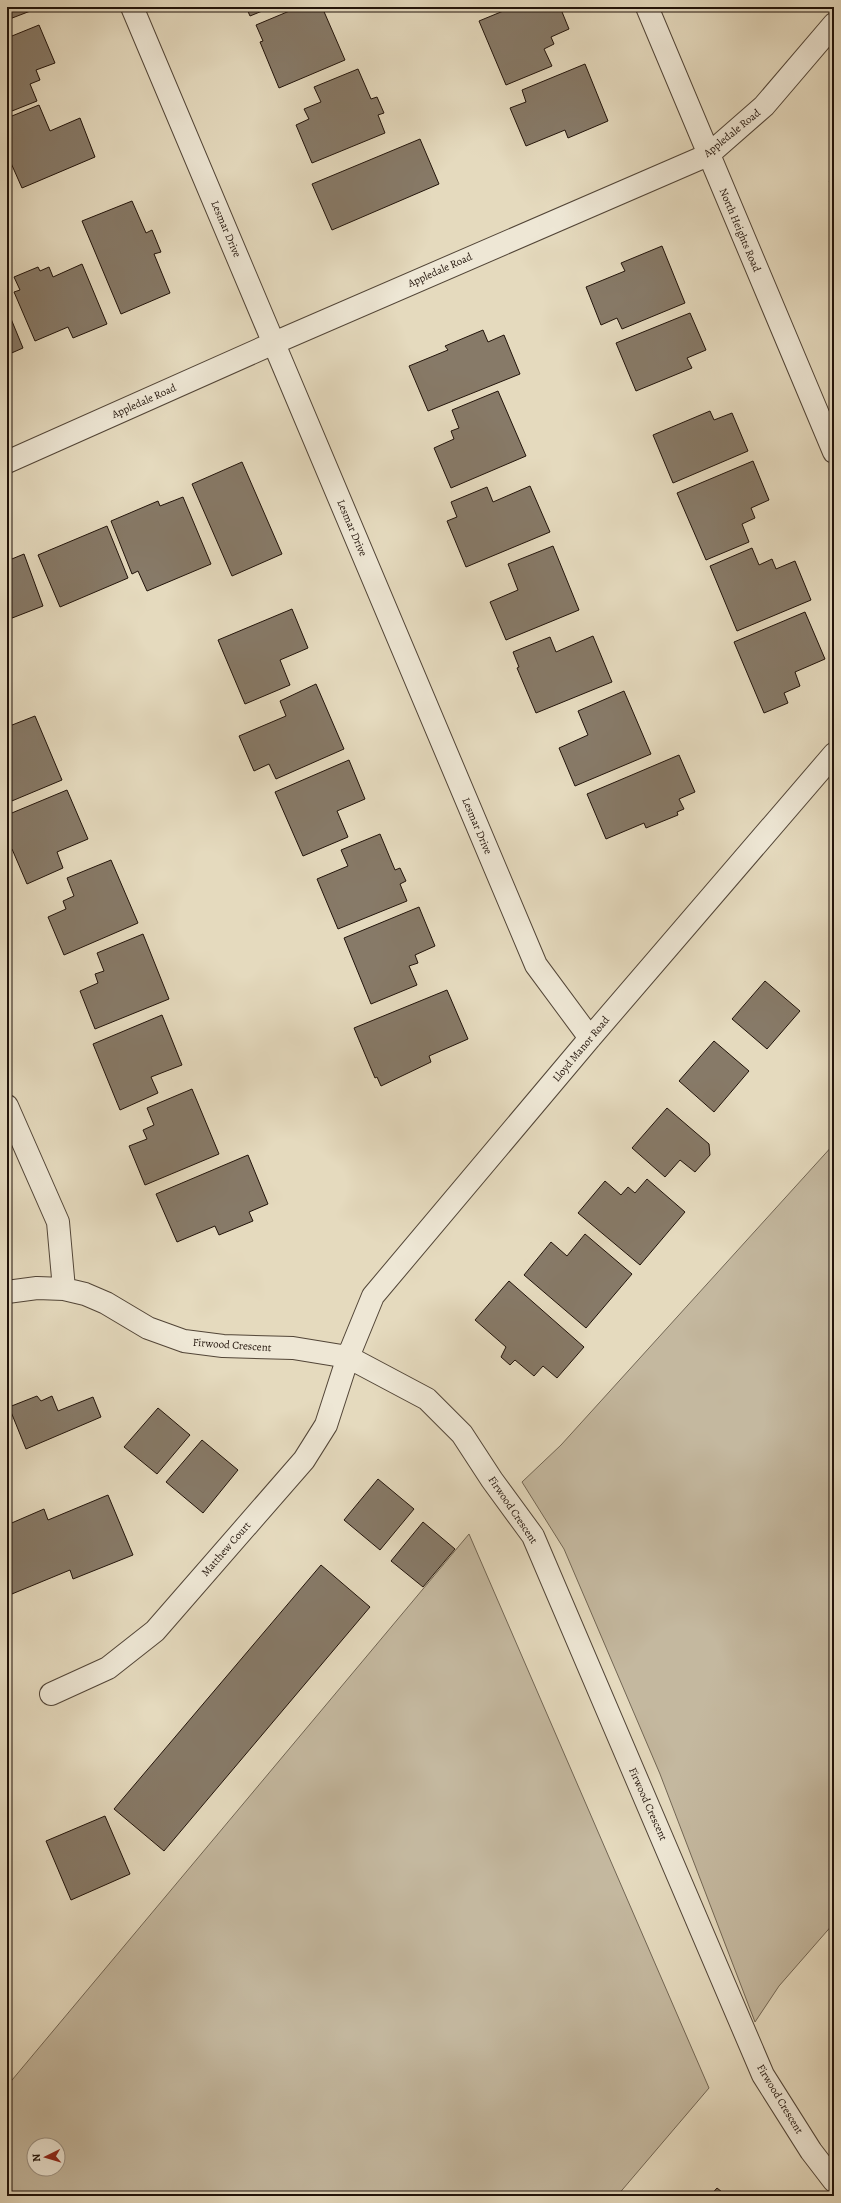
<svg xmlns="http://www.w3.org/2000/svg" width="841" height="2203" font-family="Alegreya,serif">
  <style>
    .green { fill: #c4b89f; stroke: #726654; fill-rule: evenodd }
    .building { fill: #877a68; stroke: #21130a }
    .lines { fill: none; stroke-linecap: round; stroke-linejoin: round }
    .minor-casing { stroke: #524537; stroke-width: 24 }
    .minor { stroke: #eee7d5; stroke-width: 22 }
    .labels { text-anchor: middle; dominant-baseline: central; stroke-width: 3.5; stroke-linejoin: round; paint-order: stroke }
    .street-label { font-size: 11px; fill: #21130a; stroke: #eee7d5 }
  </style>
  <rect width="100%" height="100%" fill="#e5dabe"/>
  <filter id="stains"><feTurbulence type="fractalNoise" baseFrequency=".005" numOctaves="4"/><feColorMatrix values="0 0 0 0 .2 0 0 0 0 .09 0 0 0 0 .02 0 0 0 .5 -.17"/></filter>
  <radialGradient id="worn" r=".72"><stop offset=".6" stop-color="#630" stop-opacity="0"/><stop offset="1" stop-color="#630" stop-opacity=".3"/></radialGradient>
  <path class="green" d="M834,1144v779l-55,63 -24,36 -95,-248 -96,-225 -42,-67 39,-37z
    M469,1534l240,554 -92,108h-610v-110zM34,2145h24v24h-24z"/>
  <path class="building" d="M7,7h25l1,3 -26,10z
    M246,7h26l-22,9z
    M299,7h23l23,53 -66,28 -19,-46 3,-1 -7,-16z
    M474,7h11l-10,4z
    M513,7h47l9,22 -18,8 3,7 -10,5 8,17 -46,19 -27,-64z
    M39,25l16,38 -19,7 4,10 -10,4 7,17 -30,12v-75z
    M585,64l23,57 -40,17 -3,-8 -39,16 -16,-38 16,-6 -4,-12z
    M358,69l13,30 6,-2 7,16 -6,2 7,18 -73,30 -16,-38 13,-6 -5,-10 17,-7 -7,-15z
    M39,105l11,26 30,-13 15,39 -73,31 -15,-34v-36z
    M420,139l19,45 -107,46 -20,-46z
    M834,176v11l-5,-5z
    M132,201l14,32 6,-3 9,22 -7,2 16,39 -49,21 -39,-93z
    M662,246l23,57 -63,26 -5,-11 -16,7 -15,-38 39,-16 -4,-8z
    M82,264l25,60 -34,14 -5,-11 -33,14 -21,-49 6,-2 -6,-13 24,-10 2,4 9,-4 4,10z
    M7,309l16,39 -16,7z
    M690,313l16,37 -19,8 5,10 -56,23 -20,-48z
    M483,330l5,12 16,-7 16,39 -92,37 -19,-45 39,-16 -3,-4z
    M498,391l28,65 -75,32 -17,-40 20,-9 -3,-8 8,-3 -7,-18z
    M710,411l4,9 18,-7 16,38 -75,32 -20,-48z
    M753,461l16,39 -18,8 4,10 -13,6 7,18 -43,18 -29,-67z
    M242,462l40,92 -50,22 -40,-92z
    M530,486l20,46 -84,35 -19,-46 10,-4 -6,-15 36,-15 6,15z
    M183,497l28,67 -64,27 -9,-20 -6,3 -21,-53 47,-20 2,5z
    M107,526l21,52 -68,29 -22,-52z
    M553,546l26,64 -73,30 -16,-38 28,-12 -10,-26z
    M752,548l7,17 13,-6 4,10 19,-8 16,39 -74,31 -27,-65z
    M24,554l19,52 -36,14v-59z
    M292,609l16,39 -28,12 10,25 -45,19 -27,-64z
    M805,612l20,47 -30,13 5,14 -16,7 4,10 -24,10 -30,-71z
    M593,636l19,46 -76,31 -19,-45 2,-1 -6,-15 37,-15 6,15z
    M316,684l28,65 -68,30 -7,-15 -15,7 -15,-35 47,-20 -6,-15z
    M624,691l27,63 -76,32 -16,-38 29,-13 -10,-24z
    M35,716l27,64 -55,23v-76z
    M679,755l16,37 -16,7 5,10 -7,3 1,3 -32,13 -2,-5 -38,16 -19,-45z
    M349,760l16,39 -28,12 11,26 -45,19 -28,-64z
    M67,790l21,49 -31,13 6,16 -36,16 -15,-35 -5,2v-36z
    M380,834l15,36 5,-2 6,13 -6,3 7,17 -69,28 -21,-50 31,-13 -7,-16z
    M111,860l27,63 -74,32 -16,-38 18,-8 -3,-8 11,-5 -7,-18z
    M419,907l16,39 -20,9 3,8 -9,3 8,19 -46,19 -27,-66z
    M143,934l26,65 -74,30 -15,-38 18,-8 -3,-9 9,-3 -7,-18z
    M765,981l35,30 -33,38 -35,-30z
    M447,990l21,49 -39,17 2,6 -50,24 -4,-9 -2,1 -21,-50z
    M162,1015l20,50 -31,12 7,16 -38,17 -27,-66z
    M714,1041l35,30 -35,41 -35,-31z
    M192,1089l27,65 -74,31 -16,-39 18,-7 -4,-9 11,-5 -7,-17z
    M667,1108l42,36 1,11 -15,17 -15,-12 -15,17 -33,-29z
    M248,1155l20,49 -19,8 4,9 -34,14 -4,-9 -38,16 -21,-48z
    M647,1179l38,33 -45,53 -62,-52 27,-32 16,14 7,-8 7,6z
    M585,1234l47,40 -46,54 -62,-53 27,-33 16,14z
    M509,1281l75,66 -27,31 -14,-12 -9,10 -19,-16 -5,5 -9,-8 5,-10 -31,-27z
    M37,1396l4,5 11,-5 6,15 35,-14 8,20 -75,32 -17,-42z
    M158,1408l32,27 -33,39 -33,-27z
    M202,1440l36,30 -35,43 -37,-31z
    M378,1479l36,30 -34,41 -36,-30z
    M108,1495l25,60 -60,24 -3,-9 -63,26v-71l37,-16 4,11z
    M423,1522l32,27 -32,38 -32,-26z
    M321,1565l49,42 -206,244 -50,-42z
    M105,1816l25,58 -59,26 -25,-59z
    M717,2188l10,8h-17z"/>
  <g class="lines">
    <defs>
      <path id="minor" d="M132,7l404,958 54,73
        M647,7l187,445
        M7,462l267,-119 434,-188 56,-49 70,-82
        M7,1106l51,116 6,67
        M7,1292l30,-4 27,1 21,5 21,9 42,25 36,13 39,5 70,2 55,9 79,42 35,35 30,46 41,56 230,539 48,76 23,30
        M51,1694l57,-26 47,-37 149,-171 22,-35 22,-68 25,-61 217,-258 244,-284"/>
    </defs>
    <use href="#minor" class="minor-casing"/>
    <use href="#minor" class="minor"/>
  </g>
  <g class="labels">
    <g class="street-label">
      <text transform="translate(732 133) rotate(-39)">Appledale Road</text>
      <text transform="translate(226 229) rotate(67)">Lesmar Drive</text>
      <text transform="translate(740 230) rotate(67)">North Heights Road</text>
      <text transform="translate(440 270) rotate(-24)">Appledale Road</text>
      <text transform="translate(144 401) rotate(-24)">Appledale Road</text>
      <text transform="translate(352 528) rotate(67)">Lesmar Drive</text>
      <text transform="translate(477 826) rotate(67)">Lesmar Drive</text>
      <text transform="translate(581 1049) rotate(-50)">Lloyd Manor Road</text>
      <text transform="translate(232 1345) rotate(4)">Firwood Crescent</text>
      <text transform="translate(513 1510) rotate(56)">Firwood Crescent</text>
      <text transform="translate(226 1549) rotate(-49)">Matthew Court</text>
      <text transform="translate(648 1804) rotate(66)">Firwood Crescent</text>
      <text transform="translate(780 2099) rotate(59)">Firwood Crescent</text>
    </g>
  </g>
  <rect width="841" height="2203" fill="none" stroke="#e5dabe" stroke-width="24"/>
  <rect x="8" y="8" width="825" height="2187" fill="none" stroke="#21130a" stroke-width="2"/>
  <rect x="12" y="12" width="817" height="2179" fill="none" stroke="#21130a"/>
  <g transform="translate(46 2157) rotate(265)"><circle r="19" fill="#eee7d5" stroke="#9c9284"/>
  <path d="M0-3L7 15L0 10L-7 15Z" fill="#8f2418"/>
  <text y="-6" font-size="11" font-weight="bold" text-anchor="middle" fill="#21130a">N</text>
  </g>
  <rect width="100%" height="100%" filter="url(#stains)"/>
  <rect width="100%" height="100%" fill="url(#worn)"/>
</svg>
